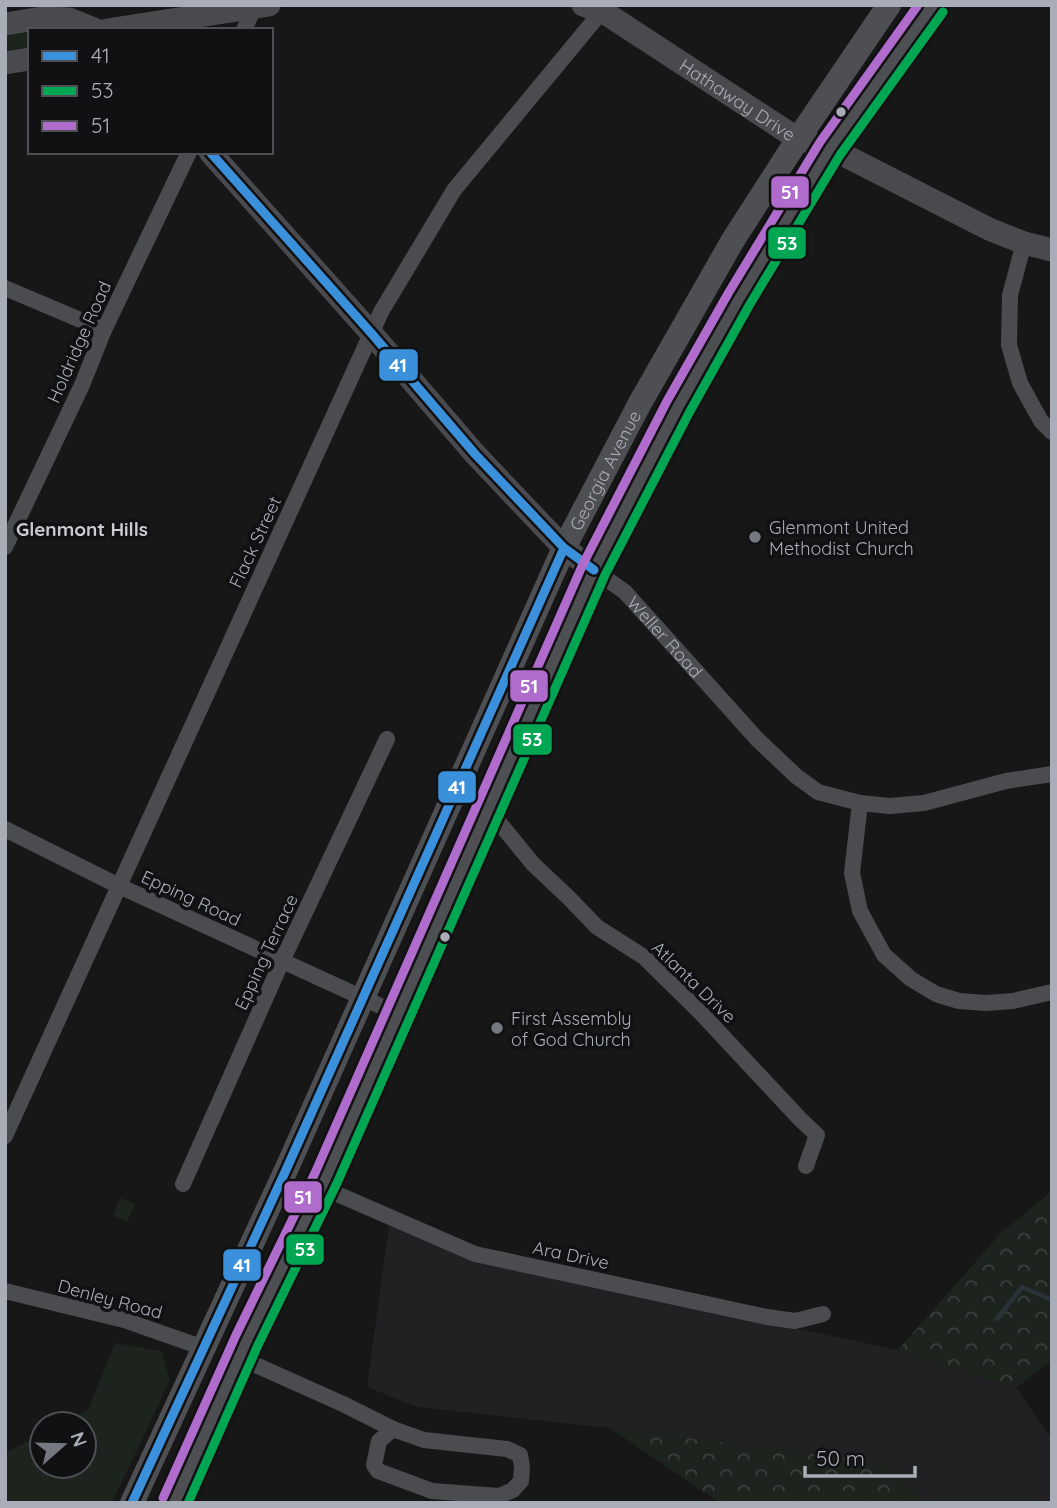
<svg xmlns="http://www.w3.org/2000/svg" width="1057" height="1508" font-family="Quicksand,sans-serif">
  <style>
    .built { fill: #212123 }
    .green { fill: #1d241e }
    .forest { fill: url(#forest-crowns) }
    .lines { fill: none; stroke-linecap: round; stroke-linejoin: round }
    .stream { stroke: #2a3239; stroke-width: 4.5 }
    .street { stroke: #4b4c50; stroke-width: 16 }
    .secondary { stroke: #4a4a4e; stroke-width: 23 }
    .primary { stroke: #4d4f52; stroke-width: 24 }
    .bus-1-casing { stroke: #111113; stroke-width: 14 }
    .bus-2-casing { stroke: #111113; stroke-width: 14 }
    .bus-3-casing { stroke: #111113; stroke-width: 14 }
    .bus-1 { stroke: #3a90db; stroke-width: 9 }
    .bus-2 { stroke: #00a651; stroke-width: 9 }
    .bus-3 { stroke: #b06ccc; stroke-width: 9 }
    .bus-dot { fill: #a8adb8; stroke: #111113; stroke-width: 2.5 }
    .poi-dot { fill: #757880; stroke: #111113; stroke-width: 2.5 }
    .labels { text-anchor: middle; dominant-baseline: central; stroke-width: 7; stroke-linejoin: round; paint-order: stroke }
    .street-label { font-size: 18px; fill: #a8adb8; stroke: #111113 }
    .poi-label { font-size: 18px; fill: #a8adb8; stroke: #111113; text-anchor: start }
    .neighbourhood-label { font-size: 19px; font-weight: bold; fill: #c9ccd4; stroke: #111113 }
    .line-badge { stroke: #111113; stroke-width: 2.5 }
    .badge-label { font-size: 19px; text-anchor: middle; font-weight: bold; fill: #fff }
  </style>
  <defs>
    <pattern id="forest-crowns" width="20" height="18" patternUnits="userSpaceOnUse" patternTransform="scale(1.75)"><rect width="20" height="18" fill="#1d241e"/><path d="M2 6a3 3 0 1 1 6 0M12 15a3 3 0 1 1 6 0" fill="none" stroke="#3b413d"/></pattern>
  </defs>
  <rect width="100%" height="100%" fill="#171717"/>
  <path class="built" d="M389,1225l101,39 408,86 118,38 36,51v64h-127l-43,-40 -272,-35 -193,-21 -50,-20z"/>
  <path class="green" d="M66,26l4,4h-40v21l-25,3v-23z
    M120,1198l15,6 -8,18 -14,-6z
    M115,1343l46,8 9,29 -58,123h-107v-50l37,-19v32h42v-42h-23l27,-14z"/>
  <path class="forest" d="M1052,1191v169l-36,28 -118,-38 103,-117z
    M610,1428l272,35 43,40h-205z"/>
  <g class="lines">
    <path class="stream" d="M997,1319l25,-32 30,13"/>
    <g class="street">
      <path d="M244,30l11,-25"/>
      <path d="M1024,243l-14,52 -1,50 11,38 21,38 11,11"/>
      <path d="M5,288l99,42"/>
      <path d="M5,547l77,-162 22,-55 85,-178"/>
      <path id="s1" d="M594,570l31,22 132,147 39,37 22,16 42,11 30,3 34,-3 82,-22 46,-7"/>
      <path d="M860,803l-8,70 8,38 24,44 27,24 25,15 23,7 27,2 27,-2 39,-9"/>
      <path d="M488,809l45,55 36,34 28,29 47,30 57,56 99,106 17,16 -11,31"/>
      <path d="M5,829l114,57 279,128"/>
      <path d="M5,1136l376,-824 73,-122 153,-185"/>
      <path d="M183,1184l99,-223 105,-222"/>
      <path d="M321,1187l154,67 292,63 28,4 28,-7"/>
      <path d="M5,1291l119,29 80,28"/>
      <path d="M240,1358l103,46 50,25 31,11 83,9 13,6 2,12 -1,14 -8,9 -14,6 -67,-5 -54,-20 -4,-6 5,-24 14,-12"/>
    </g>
    <g class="secondary">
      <path id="s2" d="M583,5l19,6 196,128 32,9 159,81 35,14 28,7"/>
      <path d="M5,24l37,-6 27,1 27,11"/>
      <path d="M107,30l162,-25"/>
      <path d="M5,63l25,-4"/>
      <path d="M210,152l162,182 103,120 89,94 30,22"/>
    </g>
    <g class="primary">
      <path id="s3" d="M132,1503l154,-333 278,-622 76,-145 93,-163 65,-101 91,-134"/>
      <path d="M174,1503l73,-163 79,-162 268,-608 84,-163 61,-109 91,-150 103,-143"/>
    </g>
    <defs>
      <path id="bus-1" d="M210,152l162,182 103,120 89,94 30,22
        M132,1503l154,-333 278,-622"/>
      <path id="bus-2" d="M188,1503l70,-158 79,-162 268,-608 84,-162 61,-109 90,-149 103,-143"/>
      <path id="bus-3" d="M163,1498l73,-163 79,-162 268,-609 84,-163 62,-109 91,-150 98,-137"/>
    </defs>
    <use href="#bus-1" class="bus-1-casing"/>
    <use href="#bus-2" class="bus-2-casing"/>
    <use href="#bus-3" class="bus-3-casing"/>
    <use href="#bus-1" class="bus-1"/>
    <use href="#bus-2" class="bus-2"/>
    <use href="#bus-3" class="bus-3"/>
  </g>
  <g class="bus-dot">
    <circle cx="841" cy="112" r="6"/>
    <circle cx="445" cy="937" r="6"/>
  </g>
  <g class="poi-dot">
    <circle cx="755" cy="537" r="7"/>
    <circle cx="497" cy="1028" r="7"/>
  </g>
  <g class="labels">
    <g class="street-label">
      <text stroke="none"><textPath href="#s2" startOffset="182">Hathaway Drive</textPath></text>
      <text transform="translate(79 342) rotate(-66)">Holdridge Road</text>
      <text stroke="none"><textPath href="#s3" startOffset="1136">Georgia Avenue</textPath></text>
      <text transform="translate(255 542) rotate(-65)">Flack Street</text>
      <text stroke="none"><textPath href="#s1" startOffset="98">Weller Road</textPath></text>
      <text transform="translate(191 898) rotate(25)">Epping Road</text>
      <text transform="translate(266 952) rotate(-65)">Epping Terrace</text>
      <text transform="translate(694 982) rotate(44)">Atlanta Drive</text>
      <text transform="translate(571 1255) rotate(12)">Ara Drive</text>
      <text transform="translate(110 1299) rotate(15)">Denley Road</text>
    </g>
    <g class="poi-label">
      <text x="769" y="527">Glenmont United<tspan x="769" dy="21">Methodist Church</tspan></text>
      <text x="511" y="1018">First Assembly<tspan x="511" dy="21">of God Church</tspan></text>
    </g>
    <g class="neighbourhood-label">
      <text x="82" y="529">Glenmont Hills</text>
    </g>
  </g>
  <g class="line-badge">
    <rect x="770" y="175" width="40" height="34" rx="7" fill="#b06ccc"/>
    <rect x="767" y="226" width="40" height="34" rx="7" fill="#00a651"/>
    <rect x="378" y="348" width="41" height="34" rx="7" fill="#3a90db"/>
    <rect x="509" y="669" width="40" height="34" rx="7" fill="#b06ccc"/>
    <rect x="512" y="723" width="41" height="33" rx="7" fill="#00a651"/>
    <rect x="437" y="770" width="40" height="34" rx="7" fill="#3a90db"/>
    <rect x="283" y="1180" width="40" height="34" rx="7" fill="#b06ccc"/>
    <rect x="285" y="1233" width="40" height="33" rx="7" fill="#00a651"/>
    <rect x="222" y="1248" width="40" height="34" rx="7" fill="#3a90db"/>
  </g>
  <g class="badge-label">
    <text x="790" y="199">51</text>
    <text x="787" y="250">53</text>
    <text x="398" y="372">41</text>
    <text x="529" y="693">51</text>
    <text x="532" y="746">53</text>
    <text x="457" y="794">41</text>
    <text x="303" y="1204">51</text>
    <text x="305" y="1256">53</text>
    <text x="242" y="1272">41</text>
  </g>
  <rect width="1057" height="1508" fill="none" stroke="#a8adb8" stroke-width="14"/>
  <rect x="28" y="28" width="245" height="126" fill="#111113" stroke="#4d4f55" stroke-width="2"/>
  <rect x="42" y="51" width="35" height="10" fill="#3a90db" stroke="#4d4f55" stroke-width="2"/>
  <text x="91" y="63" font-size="21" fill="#a8adb8">41</text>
  <rect x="42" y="86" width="35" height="10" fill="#00a651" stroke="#4d4f55" stroke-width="2"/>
  <text x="91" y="98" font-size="21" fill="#a8adb8">53</text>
  <rect x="42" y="121" width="35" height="10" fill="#b06ccc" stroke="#4d4f55" stroke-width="2"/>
  <text x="91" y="133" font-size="21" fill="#a8adb8">51</text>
  <g transform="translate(63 1445) rotate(70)"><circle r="33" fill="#111113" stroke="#4d4f55" stroke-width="2"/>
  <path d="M0-5L12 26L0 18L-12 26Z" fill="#757880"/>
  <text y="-10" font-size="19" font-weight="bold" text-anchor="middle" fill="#a8adb8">N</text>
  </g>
  <path d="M805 1466v10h110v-10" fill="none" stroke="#a8adb8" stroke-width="3.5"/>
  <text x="816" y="1466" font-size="21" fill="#a8adb8" stroke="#111113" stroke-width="5" paint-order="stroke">50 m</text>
</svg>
